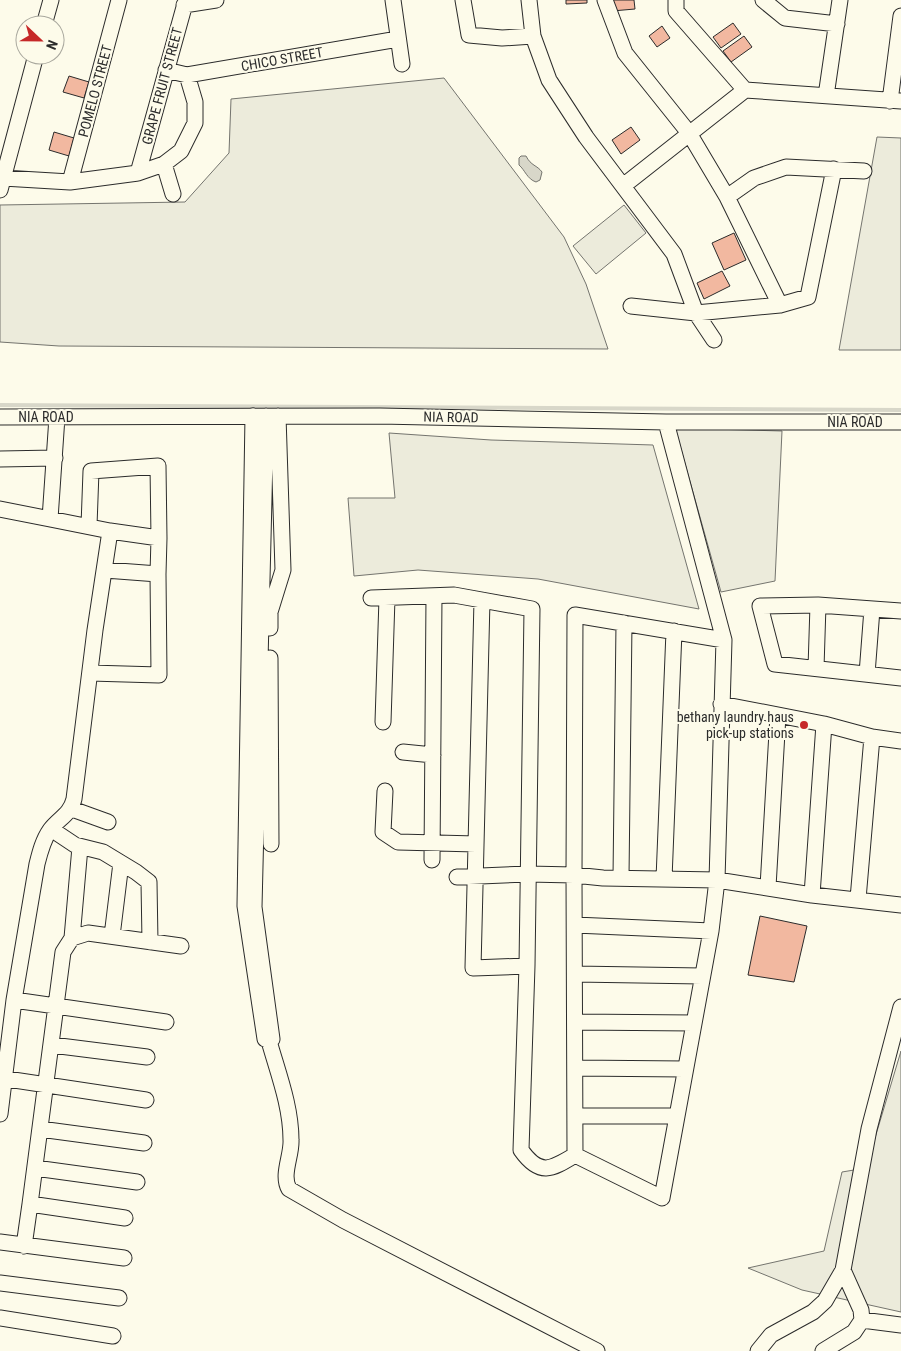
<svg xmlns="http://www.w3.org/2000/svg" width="901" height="1351" font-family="'Roboto Condensed',sans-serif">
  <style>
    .green { fill: #ecebdb; stroke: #74746e }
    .water { fill: #d8d7c9; stroke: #74746e }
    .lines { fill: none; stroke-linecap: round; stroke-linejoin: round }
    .stream { stroke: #d8d7c9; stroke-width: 4 }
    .building { fill: #f2b8a0; stroke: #2b2b2b }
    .minor-casing { stroke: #2b2b2b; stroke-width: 17 }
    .minor { stroke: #fdfbea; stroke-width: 15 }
    .poi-dot { fill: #c62828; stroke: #fdfbea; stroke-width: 2 }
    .labels { text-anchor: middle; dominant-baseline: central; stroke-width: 4; stroke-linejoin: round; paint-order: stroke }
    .street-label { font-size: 14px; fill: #2b2b2b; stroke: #fdfbea }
    .poi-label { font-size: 14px; fill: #2b2b2b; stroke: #fdfbea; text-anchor: end }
  </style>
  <rect width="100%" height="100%" fill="#fdfbea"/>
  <path class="green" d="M444,78l120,159 22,47 22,65 -549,-3 -59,-4v-137l185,-3 44,-49 2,-54z
    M877,137l24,1v212h-62z
    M624,205l22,28 -50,41 -23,-28z
    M675,428l107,3 -7,150 -54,11z
    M389,433l102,7 162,5 46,164 -161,-30 -120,-9 -64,6 -6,-78h47z
    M901,1051v261l-99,-22 -54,-22 76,-17 18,-79 24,-4z"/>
  <path class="water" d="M521,156h5c5,10 11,9 16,16l-2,8 -4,2c-9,-3 -11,-12 -17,-17v-7z"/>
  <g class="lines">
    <path class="stream" d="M0,405l901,5"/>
  </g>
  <path class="building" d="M566,0h21v3l-21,1z
    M611,0h23l1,9 -23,2z
    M733,23l8,11 -20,14 -8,-11z
    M662,26l8,12 -13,9 -8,-11z
    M744,36l8,11 -21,15 -8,-11z
    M69,76l20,6 -5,16 -21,-6z
    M631,127l9,13 -19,14 -9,-14z
    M54,132l20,6 -5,18 -20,-6z
    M734,233l12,27 -22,10 -12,-27z
    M722,271l8,15 -26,13 -7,-16z
    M760,916l47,10 -13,56 -46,-7z"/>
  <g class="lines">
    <defs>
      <path id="minor" d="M393,0l9,64
        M463,0l6,35 33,3 31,-2
        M529,0l4,36 16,44 37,57 88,117 22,59 18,27
        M605,0l20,53 64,80 38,64 53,108
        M676,0v11l69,79
        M763,0l22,18 52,6
        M184,5l32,-5
        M44,25l7,-25
        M166,70l21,5 211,-36
        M826,96l14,-96
        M890,101l11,-85
        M164,164l9,30
        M138,173l48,-173
        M3,178l67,4 68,-9 26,-9 17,-13 14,-28v-21l-8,-27
        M70,182l49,-182
        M623,186l122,-96 156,11
        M0,190l36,-135
        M727,197l27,-19 32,-11 78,4
        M631,306l65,7 84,-8 28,-8 26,-128
        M253,416l-8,490 20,133 4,2 3,-2 -18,-132 12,-491
        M0,417l380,-1 286,6h235
        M0,459l55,-1
        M0,509l50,10
        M89,526l2,-55 67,-5 1,72 -1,36
        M110,531l49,7
        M371,598l83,-3 78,14 -5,357 -6,184c19,27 31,19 54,5
        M482,600l-9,368 54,-2
        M901,611l-83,-6 -58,1 15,58 126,14
        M270,628v-16l13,-42 -5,-154
        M270,658l1,186
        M816,668l2,-63
        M90,673l69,2 -1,-101 -53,-4
        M867,674l5,-65
        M721,704l103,20 48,13 29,4
        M383,722l4,-124
        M403,752l30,3
        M385,791l-2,41 15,10 78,2
        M72,809l36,13
        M51,829l24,16 28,7 33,20 13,10 1,60
        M432,860l2,-264
        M457,877l71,-3 46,1 29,3 114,2 95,15 89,10
        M621,877l3,-254
        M664,879l10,-248
        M768,887l10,-172
        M812,895l12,-171
        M858,899l14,-162
        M575,925l136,6
        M112,936l9,-73
        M72,938l8,-91
        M575,974l127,2
        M14,1000l152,22
        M575,1022l119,1
        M269,1041c9,32 22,65 22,99 1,15 -10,35 -2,49l54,31 254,131
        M52,1045l95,12
        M575,1068l110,1
        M0,1078l146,22
        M0,1114l14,-114 23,-136c3,-12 6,-24 13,-34 9,-12 20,-15 24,-31l21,-169 15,-99 -60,-12 7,-102
        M575,1116h102
        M40,1129l104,14
        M575,1155l87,43 49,-267 6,-51 7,-240 -58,-218
        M575,1155l-1,-280 1,-260 149,25
        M35,1168l102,14
        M125,1218l-95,-14 33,-252 9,-14 16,-5 93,13
        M0,1242l124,16
        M24,1246l6,-42
        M0,1283l119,15
        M0,1318l113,18
        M862,1320l39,5
        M758,1351l13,-16 42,-23 12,-11 18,-31 26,-141 32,-122
        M823,1351l31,-19 8,-12 -1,-10 -18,-40"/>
    </defs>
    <use href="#minor" class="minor-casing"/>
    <use href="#minor" class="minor"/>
  </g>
  <circle class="poi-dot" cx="804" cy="725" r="5"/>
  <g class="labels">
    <g class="street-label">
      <text transform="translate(282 59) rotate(-10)">CHICO STREET</text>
      <text transform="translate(162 86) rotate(-75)">GRAPE FRUIT STREET</text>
      <text transform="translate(95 91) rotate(-75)">POMELO STREET</text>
      <text x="46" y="417">NIA ROAD</text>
      <text transform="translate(451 417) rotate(1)">NIA ROAD</text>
      <text x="855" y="422">NIA ROAD</text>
    </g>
    <g class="poi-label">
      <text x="794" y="717">bethany laundry haus<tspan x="794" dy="16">pick-up stations</tspan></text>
    </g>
  </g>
  <g transform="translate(40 40) rotate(112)"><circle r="24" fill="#fdfbea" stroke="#a9a89e"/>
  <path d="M0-4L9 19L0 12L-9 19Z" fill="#c62828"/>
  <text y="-8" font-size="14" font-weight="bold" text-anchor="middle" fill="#2b2b2b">N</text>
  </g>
</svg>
